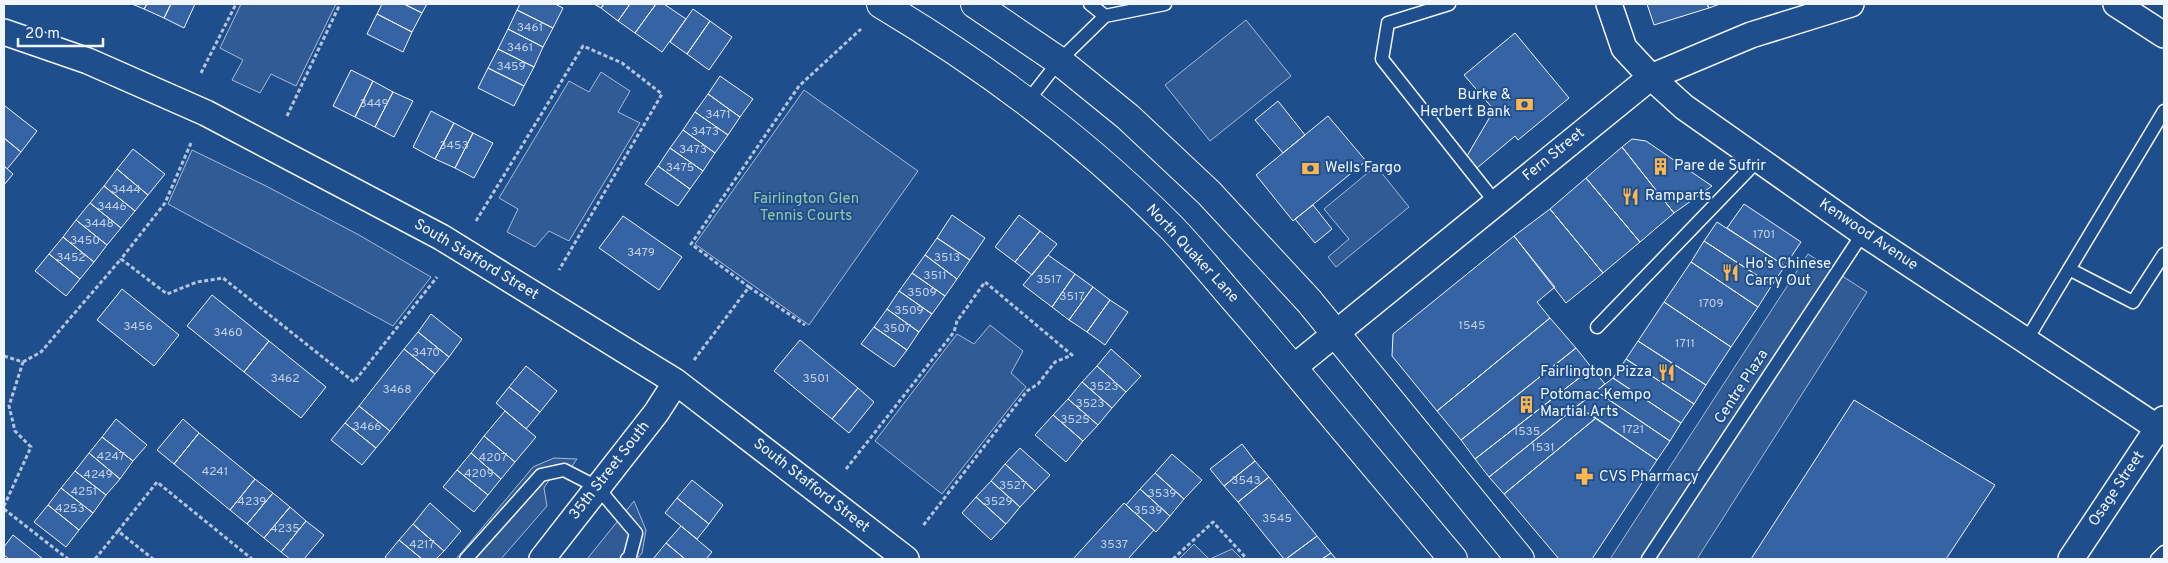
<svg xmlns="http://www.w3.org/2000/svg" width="2168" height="563" font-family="Overpass,sans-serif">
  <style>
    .built { fill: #305b95; stroke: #a8bbd7 }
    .building { fill: #3563a3; stroke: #f2f6ff }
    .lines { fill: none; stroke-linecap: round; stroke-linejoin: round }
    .lane-casing { stroke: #f2f6ff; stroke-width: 15 }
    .street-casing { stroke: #f2f6ff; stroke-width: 28 }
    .secondary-casing { stroke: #f2f6ff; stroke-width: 30 }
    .path { stroke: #b3c4dc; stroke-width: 3; stroke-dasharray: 4 2.5; stroke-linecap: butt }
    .lane { stroke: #1f4e8c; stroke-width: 12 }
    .street { stroke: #1f4e8c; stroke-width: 25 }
    .secondary { stroke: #1f4e8c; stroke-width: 28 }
    .labels { text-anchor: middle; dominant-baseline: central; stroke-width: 4; stroke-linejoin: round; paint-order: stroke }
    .number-label { font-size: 12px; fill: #c3d1e8 }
    .poi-label { font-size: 15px; fill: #f2f6ff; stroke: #1f4e8c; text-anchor: start }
    .street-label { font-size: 15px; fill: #f2f6ff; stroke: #1f4e8c }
    .park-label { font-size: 15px; fill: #97c8a6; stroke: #1f4e8c }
  </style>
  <rect width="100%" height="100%" fill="#1f4e8c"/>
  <path class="built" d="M241,4h95l-40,82 -25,-12 -11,19 -28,-13 11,-20 -23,-12z
    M1246,20l45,56 -81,65 -45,-56z
    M601,72l29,19 -12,21 22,11 -71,118 -20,-10 -14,16 -28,-15 11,-23 -19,-11 70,-117 20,11z
    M804,90l114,81 -109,154 -114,-81z
    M192,150l74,36 93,49 72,42 -38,49 -225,-122z
    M1376,166l33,41 -73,60 -8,-10 21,-18 -25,-30z
    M1808,254l59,38 -170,267h-87z
    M990,325l33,26 -12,22 15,14 -84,107 -67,-53 82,-107 17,10z
    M554,458l23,1 -12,17 -14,1 -7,11 3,18 -46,53h-45l77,-92z
    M634,501l12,29 -4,23 -5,6h-50z
    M1194,544l15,15h-30z
    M1232,549l10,10h-32z"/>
  <path class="building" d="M132,4h15l-3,5z
    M147,4h24l-7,14 -20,-9z
    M171,4h24l-11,24 -20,-10z
    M382,4h22l18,9 -10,19 -35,-18z
    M404,4h23l-5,9z
    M520,4h35l8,4 -10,20 -36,-18z
    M594,4h10l-3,4z
    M604,4h26l-12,17 -17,-13z
    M630,4h26l-21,29 -17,-12z
    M656,4h8l22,15 -24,33 -27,-19z
    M1647,4h60l2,4 -55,17z
    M1707,4h13l-11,4z
    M693,9l17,12 -23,33 -17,-12z
    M517,10l36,18 -10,19 -35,-18z
    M377,14l35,18 -9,20 -36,-18z
    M710,21l22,16 -23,33 -22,-16z
    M508,29l35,18 -9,20 -36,-18z
    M1515,33l54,65 -51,42 -3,-4 -38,32 -10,-12 27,-46 -30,-35z
    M498,49l36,18 -10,19 -36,-18z
    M488,68l36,18 -10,20 -36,-18z
    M351,70l22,11 -18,36 -22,-11z
    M720,76l33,23 -13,18 -32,-23z
    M373,81l20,11 -18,35 -20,-10z
    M393,92l20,9 -19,36 -19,-10z
    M708,94l32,23 -12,18 -33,-23z
    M1278,101l27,34 -22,18 -28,-33z
    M5,106l32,25 -16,21 -17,-14v-29z
    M431,111l23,12 -19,36 -22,-12z
    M695,112l33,23 -13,18 -32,-23z
    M1328,116l38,45 -73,60 -37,-46z
    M454,123l19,10 -18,35 -20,-9z
    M683,130l32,23 -12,18 -33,-23z
    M473,133l20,10 -19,35 -19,-10z
    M4,138l17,14 -14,17 -3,-3z
    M1632,139l14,2 66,45 -38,27 -52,-66z
    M1622,147l52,66 -34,29 -54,-64z
    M670,148l33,23 -13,18 -32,-23z
    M133,149l32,25 -17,21 -31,-26z
    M4,166l9,8 -9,11z
    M658,166l32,23 -12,17 -33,-22z
    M117,169l31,26 -13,16 -31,-25z
    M1586,178l54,64 -37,31 -53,-64z
    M104,186l31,25 -14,17 -31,-25z
    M90,203l31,25 -14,17 -31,-25z
    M1744,204l57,38 -16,24 -58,-38z
    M1313,205l19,24 -17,14 -20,-24z
    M1550,209l53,64 -37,30 -52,-67z
    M952,215l33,23 -15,22 -33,-22z
    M1019,215l21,16 -25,31 -20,-15z
    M623,216l59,41 -23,33 -60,-42z
    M76,220l31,25 -13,17 -31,-25z
    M1717,222l68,44 -13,19 -68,-44z
    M1040,231l17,13 -25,31 -17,-13z
    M1514,236l41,51 -18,15 13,16 -113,93 -45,-55 1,-22z
    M63,237l31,25 -14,17 -31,-25z
    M937,238l33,22 -13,19 -32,-24z
    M1704,241l68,44 -14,22 -67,-45z
    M49,254l31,25 -14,17 -31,-25z
    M925,255l32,24 -12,17 -33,-23z
    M1048,255l27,19 -23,33 -29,-22z
    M1691,262l67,45 -27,40 -67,-45z
    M912,273l33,23 -13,18 -33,-23z
    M1075,274l18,13 -24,33 -17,-13z
    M1093,287l17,13 -23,32 -18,-12z
    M122,289l57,46 -25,31 -57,-46z
    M899,291l33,23 -13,18 -32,-23z
    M212,295l57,46 -25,31 -57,-46z
    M1110,300l18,12 -23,33 -18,-13z
    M1664,302l67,45 -25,38 -68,-44z
    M887,309l32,23 -12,18 -33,-23z
    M431,314l31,25 -13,18 -31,-25z
    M1550,318l26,30 -115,92 -24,-29z
    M874,327l33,23 -13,17 -33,-23z
    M418,332l31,25 -14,17 -31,-25z
    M800,340l58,48 -26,31 -58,-48z
    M269,341l57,46 -25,31 -57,-46z
    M1638,341l68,44 -12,19 -68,-45z
    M1576,348l16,20 -117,91 -14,-19z
    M404,349l31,25 -45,57 -31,-25z
    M1111,349l30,27 -15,16 -29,-26z
    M1626,359l68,45 -13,19 -68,-45z
    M526,366l31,25 -17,21 -31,-25z
    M1097,366l29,26 -14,16 -30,-26z
    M1592,368l13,16 -116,93 -14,-18z
    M1613,378l68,45 -11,18 -74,-50z
    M1082,382l30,26 -14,17 -30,-26z
    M509,387l31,25 -14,17 -30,-26z
    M858,388l16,14 -25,31 -17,-14z
    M1596,391l74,50 -13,19 -80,-54z
    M1068,399l30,26 -15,16 -30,-26z
    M1854,400l141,85 -49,74h-195z
    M359,406l31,25 -14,17 -31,-25z
    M1577,406l19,12 -92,76 -15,-17z
    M505,411l31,26 -21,25 -31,-26z
    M1053,415l30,26 -17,21 -31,-27z
    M1596,418l61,42 -65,99h-33l-55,-65z
    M116,419l31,26 -14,16 -31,-24z
    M183,419l16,14 -25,31 -17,-14z
    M345,423l31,25 -14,17 -31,-25z
    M199,433l56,46 -25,31 -56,-46z
    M484,436l31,26 -14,17 -30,-26z
    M102,437l31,24 -13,18 -31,-26z
    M1242,444l13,17 -31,25 -14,-17z
    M1020,448l30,27 -15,16 -30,-27z
    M89,453l31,26 -14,16 -31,-24z
    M471,453l30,26 -13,16 -31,-25z
    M1172,454l30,26 -18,19 -29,-26z
    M1255,461l14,16 -31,25 -14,-16z
    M1005,464l30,27 -15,16 -29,-26z
    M457,470l31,25 -14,17 -31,-25z
    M75,471l31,24 -13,18 -32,-25z
    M1155,473l29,26 -14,17 -30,-27z
    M1269,477l48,59 -31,23h-2l-46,-57z
    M255,479l18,14 -26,31 -17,-14z
    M692,480l31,25 -14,19 -32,-26z
    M991,481l29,26 -14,17 -30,-27z
    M61,488l32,25 -14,17 -31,-25z
    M1140,489l30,27 -14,16 -30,-27z
    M273,493l17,14 -26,31 -17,-14z
    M976,497l30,27 -15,16 -29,-27z
    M677,498l32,26 -12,15 -32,-26z
    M430,503l31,28 -17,20 -31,-27z
    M1124,503l30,27 -26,29h-55z
    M48,505l31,25 -13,17 -32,-25z
    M290,507l16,14 -25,31 -17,-14z
    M306,521l18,14 -20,24h-14l-9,-7z
    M413,524l31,27 -8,8h-14l-23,-19z
    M681,526l31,26 -6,7h-21l-19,-16z
    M13,535l30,24h-34l-5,-4v-8z
    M1317,536l14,17 -9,6h-36z
    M399,540l23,19h-34l-3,-2z
    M666,543l19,16h-32z
    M1331,553l5,6h-14z"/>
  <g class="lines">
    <defs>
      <path id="lane" d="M1090,4l15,12
        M1449,4l-61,19 -6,36 114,144
        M1027,102l32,-41 46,-45 60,-12
        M2069,269l64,33 31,-48
        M1597,327l162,-168
        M2026,341l138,-230
        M466,559l75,-84 23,-5 33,17 39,46 -6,23 -3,3
        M1648,559l215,-326
        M2157,559l7,-7"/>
      <path id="street" d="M1609,4l15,44 27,29 33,30 179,126 301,199
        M2116,4l48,31
        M4,32l84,29 118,52 235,124 235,145 230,177
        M1293,368l358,-291 100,-42 100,-31
        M542,559l114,-146 20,-31
        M2071,559l93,-140"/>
      <path id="secondary" d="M881,4c104,62 204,137 290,223 27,28 51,59 77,88 69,81 137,163 205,244
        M975,4l84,57 69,56 81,76 100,108 211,258"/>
    </defs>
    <use href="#lane" class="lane-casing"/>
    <use href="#street" class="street-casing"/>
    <use href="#secondary" class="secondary-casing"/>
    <path class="path" d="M201,73l35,-69
      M287,116l53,-112
      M191,143l-26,60 -44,56 46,35 30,-12 26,-4 131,104 83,-105
      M476,221l107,-175 39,17 40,31 -103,176
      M749,287l56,38
      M4,356l19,6 -14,44 6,25 16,16 -27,59
      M694,360l55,-73 -58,-43 108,-158 62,-57
      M23,362l18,-10 80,-93
      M846,469l108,-137 3,-11 28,-39 87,73 -17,7 -17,22 -11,7 -105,136
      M4,509l64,50
      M118,531l39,-49 95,77
      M95,559l23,-28 35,28
      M1173,559l40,-37 34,37"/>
    <use href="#lane" class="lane"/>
    <use href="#street" class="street"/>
    <use href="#secondary" class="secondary"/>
  </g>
  <defs>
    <symbol id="bank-bare" viewBox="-9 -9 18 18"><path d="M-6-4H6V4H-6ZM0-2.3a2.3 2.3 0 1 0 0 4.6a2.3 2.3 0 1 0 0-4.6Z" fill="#ffb74d" stroke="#1f4e8c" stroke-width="2.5" paint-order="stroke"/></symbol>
    <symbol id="building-bare" viewBox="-9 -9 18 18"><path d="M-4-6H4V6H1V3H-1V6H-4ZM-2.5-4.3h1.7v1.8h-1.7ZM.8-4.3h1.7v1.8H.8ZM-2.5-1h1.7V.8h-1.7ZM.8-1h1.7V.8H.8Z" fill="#ffb74d" stroke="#1f4e8c" stroke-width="2.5" paint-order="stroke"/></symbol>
    <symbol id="restaurant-bare" viewBox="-9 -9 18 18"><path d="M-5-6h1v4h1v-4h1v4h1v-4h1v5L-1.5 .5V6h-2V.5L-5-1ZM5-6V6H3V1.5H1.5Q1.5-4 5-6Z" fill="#ffb74d" stroke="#1f4e8c" stroke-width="2.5" paint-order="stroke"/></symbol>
    <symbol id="pharmacy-bare" viewBox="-9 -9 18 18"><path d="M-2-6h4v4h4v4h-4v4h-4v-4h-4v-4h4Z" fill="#ffb74d" stroke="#1f4e8c" stroke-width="2.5" paint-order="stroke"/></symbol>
  </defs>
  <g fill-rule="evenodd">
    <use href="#bank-bare" x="1512" y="92" width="25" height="25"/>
    <use href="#building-bare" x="1648" y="154" width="25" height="25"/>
    <use href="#bank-bare" x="1298" y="156" width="25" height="25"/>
    <use href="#restaurant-bare" x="1618" y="184" width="25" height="25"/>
    <use href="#restaurant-bare" x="1718" y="260" width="25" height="25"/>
    <use href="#restaurant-bare" x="1654" y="360" width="25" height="25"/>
    <use href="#building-bare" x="1514" y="392" width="25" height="25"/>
    <use href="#pharmacy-bare" x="1572" y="464" width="25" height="25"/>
  </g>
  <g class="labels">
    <g class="number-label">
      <text x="530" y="28">3461</text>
      <text x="520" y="48">3461</text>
      <text x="511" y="67">3459</text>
      <text x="374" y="104">3449</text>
      <text x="718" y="115">3471</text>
      <text x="705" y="132">3473</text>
      <text x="454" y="146">3453</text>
      <text x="693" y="150">3473</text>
      <text x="680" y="168">3475</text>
      <text x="126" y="190">3444</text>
      <text x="112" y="207">3446</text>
      <text x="99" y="224">3448</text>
      <text x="1764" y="235">1701</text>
      <text x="85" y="241">3450</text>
      <text x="641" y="253">3479</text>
      <text x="71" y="258">3452</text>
      <text x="947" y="258">3513</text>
      <text x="935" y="276">3511</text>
      <text x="1049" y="280">3517</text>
      <text x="922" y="293">3509</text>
      <text x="1072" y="297">3517</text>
      <text x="1711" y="304">1709</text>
      <text x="909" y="311">3509</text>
      <text x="1472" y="326">1545</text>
      <text x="138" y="327">3456</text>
      <text x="897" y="329">3507</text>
      <text x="228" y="333">3460</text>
      <text x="1685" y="344">1711</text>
      <text x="426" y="353">3470</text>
      <text x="285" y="379">3462</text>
      <text x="816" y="379">3501</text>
      <text x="1104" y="387">3523</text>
      <text x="397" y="390">3468</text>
      <text x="1090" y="404">3523</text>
      <text x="1075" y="420">3525</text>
      <text x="367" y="427">3466</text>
      <text x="1633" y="430">1721</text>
      <text x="1527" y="432">1535</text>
      <text x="1543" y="448">1531</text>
      <text x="111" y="457">4247</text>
      <text x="493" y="458">4207</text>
      <text x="215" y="472">4241</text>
      <text x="479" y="474">4209</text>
      <text x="98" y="475">4249</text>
      <text x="1246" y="481">3543</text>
      <text x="1013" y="486">3527</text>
      <text x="84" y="492">4251</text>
      <text x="1162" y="494">3539</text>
      <text x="252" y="502">4239</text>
      <text x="998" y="502">3529</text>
      <text x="70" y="509">4253</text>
      <text x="1148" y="511">3539</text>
      <text x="1277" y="519">3545</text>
      <text x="285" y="529">4235</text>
      <text x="422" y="545">4217</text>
      <text x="1114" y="545">3537</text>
    </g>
    <g class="poi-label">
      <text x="1511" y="95" text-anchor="end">Burke &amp;<tspan x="1511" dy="17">Herbert Bank</tspan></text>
      <text x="1674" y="166">Pare de Sufrir</text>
      <text x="1325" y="168">Wells Fargo</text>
      <text x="1645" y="196">Ramparts</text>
      <text x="1745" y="264">Ho's Chinese<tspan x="1745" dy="17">Carry Out</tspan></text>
      <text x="1652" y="372" text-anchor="end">Fairlington Pizza</text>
      <text x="1540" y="395">Potomac Kempo<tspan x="1540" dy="17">Martial Arts</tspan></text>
      <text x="1599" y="477">CVS Pharmacy</text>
    </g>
    <g class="street-label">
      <text transform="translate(1554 155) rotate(-39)">Fern Street</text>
      <text transform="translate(1868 235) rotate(34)">Kenwood Avenue</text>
      <text transform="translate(1192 254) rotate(47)">North Quaker Lane</text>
      <text transform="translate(476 260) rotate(31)">South Stafford Street</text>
      <text transform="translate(1742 387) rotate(-57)">Centre Plaza</text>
      <text transform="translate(610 471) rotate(-52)">35th Street South</text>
      <text transform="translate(811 486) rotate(38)">South Stafford Street</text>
      <text transform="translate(2117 489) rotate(-56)">Osage Street</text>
    </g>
    <g class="park-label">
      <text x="806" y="199">Fairlington Glen<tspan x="806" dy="17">Tennis Courts</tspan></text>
    </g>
  </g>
  <rect width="2168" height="563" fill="none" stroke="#f2f6ff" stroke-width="10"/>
  <path d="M18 38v8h85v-8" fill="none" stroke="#f2f6ff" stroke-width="2.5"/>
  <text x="25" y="38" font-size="15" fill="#f2f6ff" stroke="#1f4e8c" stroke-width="4" paint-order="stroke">20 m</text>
</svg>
